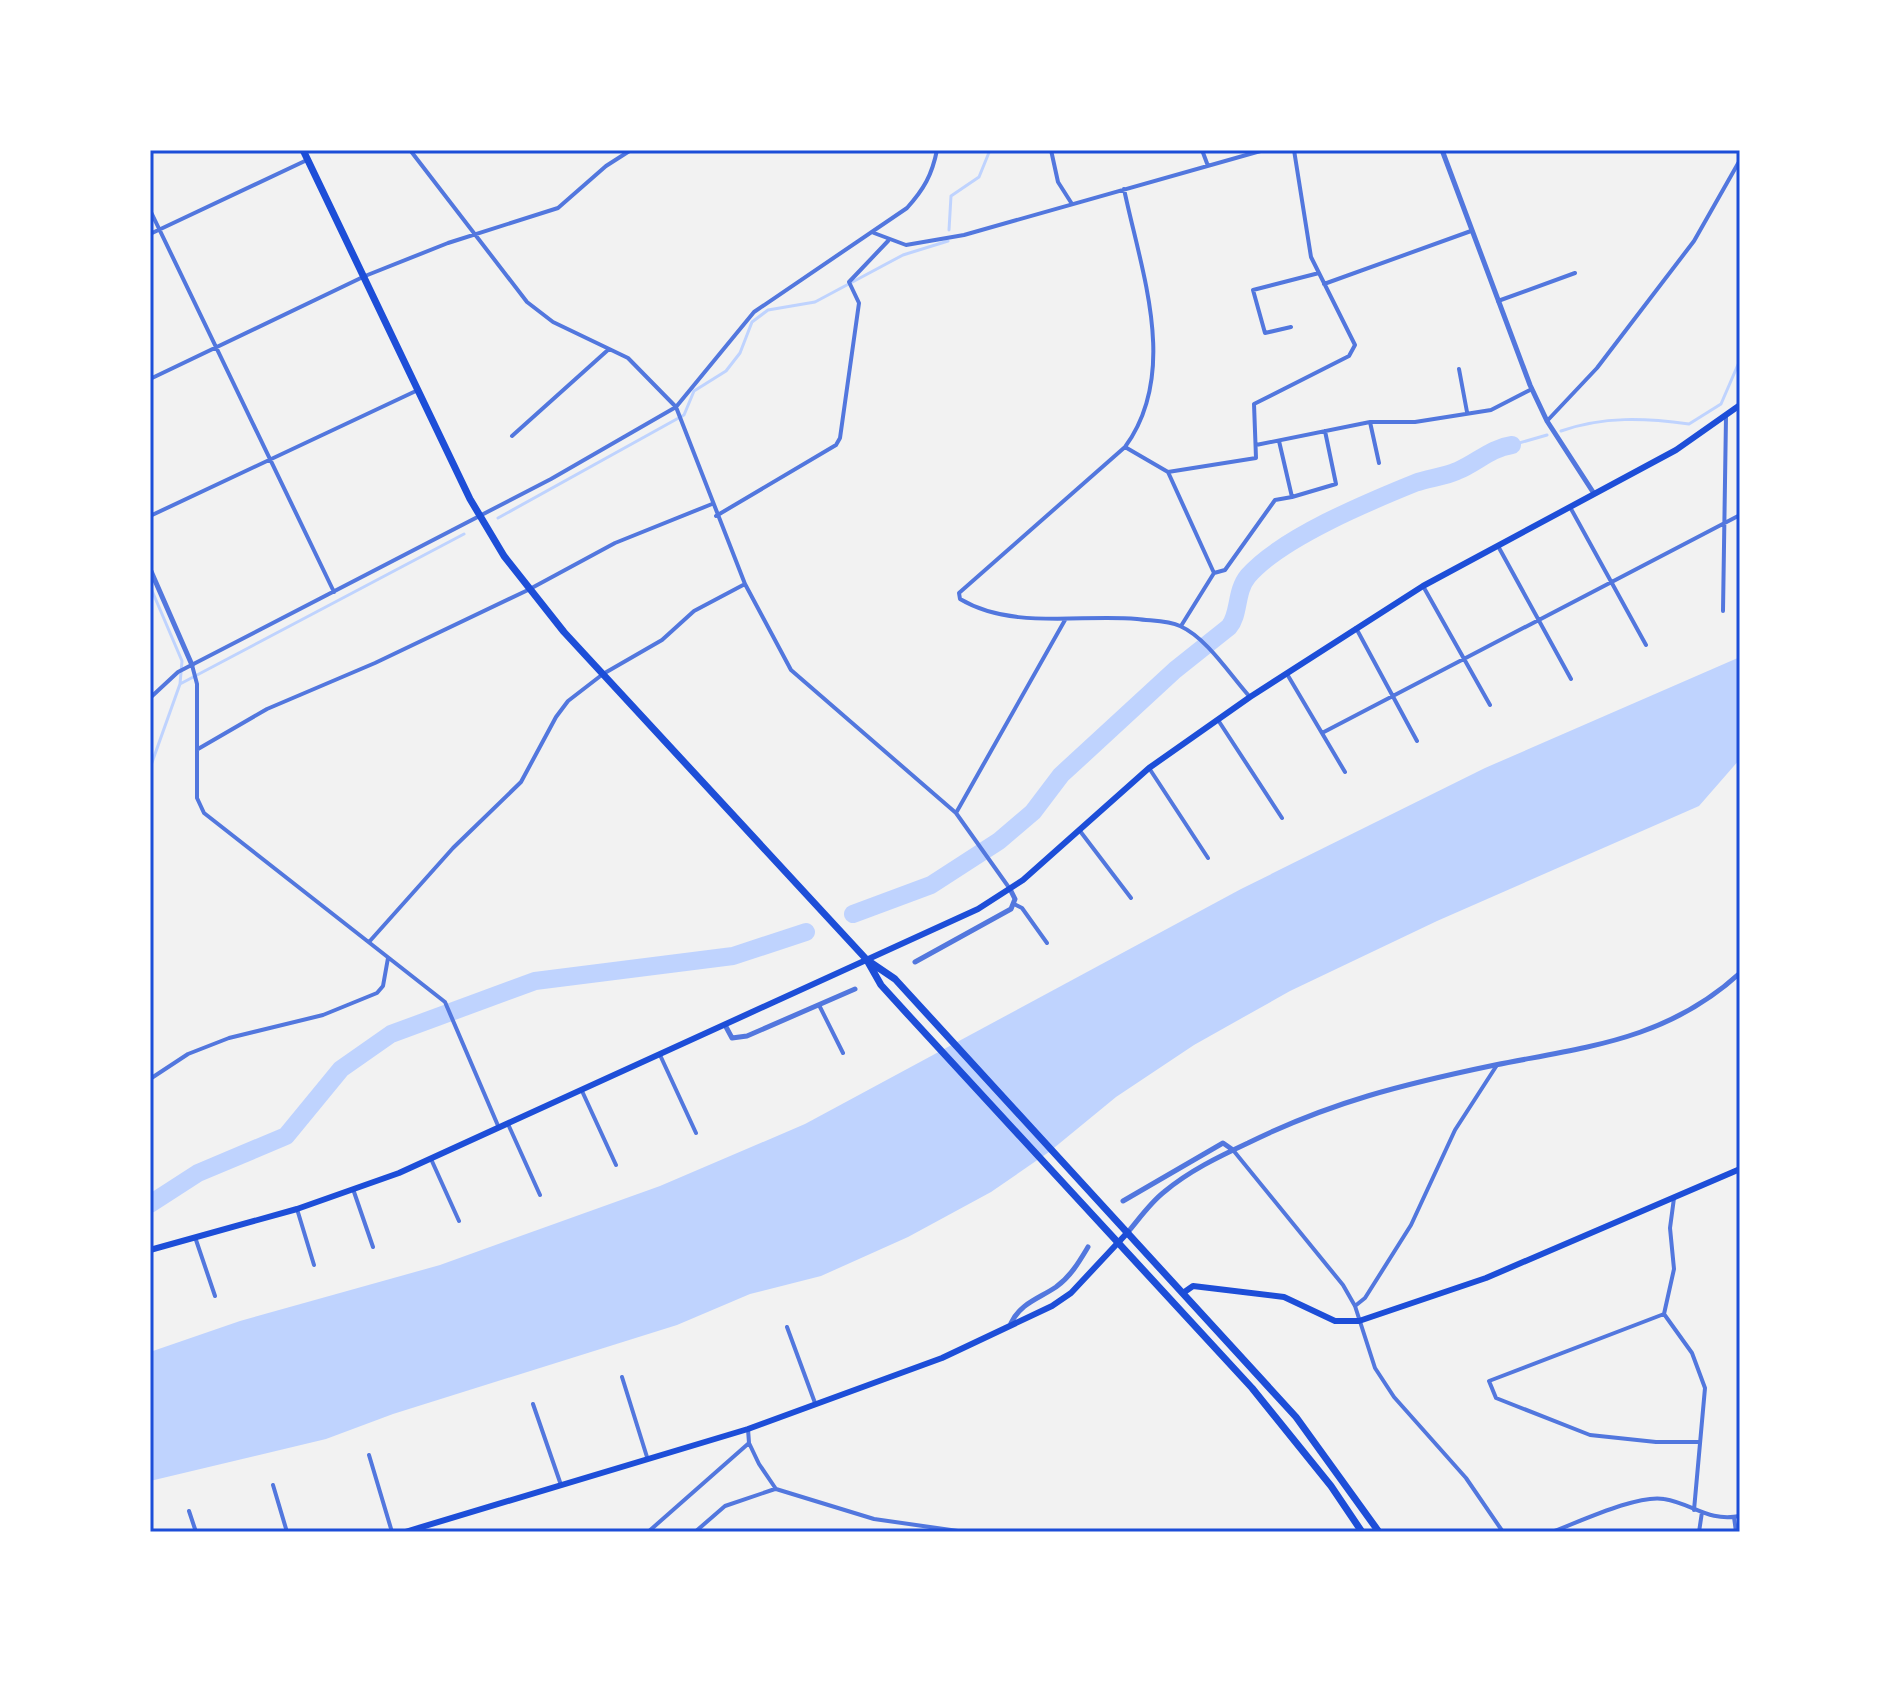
<svg xmlns="http://www.w3.org/2000/svg" width="1890" height="1682" font-family="Helvetica,sans-serif">
  <style>
    .water { fill: #bfd3fe }
    .lines { fill: none; stroke-linecap: round; stroke-linejoin: round }
    .stream { stroke: #bfd3fe; stroke-width: 3 }
    .river { stroke: #bfd3fe; stroke-width: 18 }
    .minor { stroke: #5277de; stroke-width: 4 }
    .tertiary { stroke: #5277de; stroke-width: 5 }
    .secondary { stroke: #1d4ed8; stroke-width: 6 }
    .trunk { stroke: #1d4ed8; stroke-width: 7 }
    .neatline { fill: none; stroke: #1d4ed8; stroke-width: 3 }
  </style>
  <rect width="100%" height="100%" fill="#f2f2f2"/>
  <path class="water" d="M1740,657v102l-41,47 -262,115 -147,70 -96,54 -78,52 -67,55 -58,40 -83,45 -87,39 -71,18 -73,31 -284,89 -67,25 -176,42v-129l90,-31 200,-56 220,-79 145,-62 436,-235 244,-121z"/>
  <g class="lines">
    <path class="stream" d="M949,230l2,-34 28,-19 11,-27
      M1561,431c43,-15 84,-13 128,-7l32,-20 19,-44
      M1512,445l35,-10
      M498,518l186,-103 10,-24 32,-20 14,-18 12,-31 16,-12 47,-8 88,-47 45,-14
      M150,586l32,75 -2,23 -30,84
      M180,684l284,-150"/>
    <path class="river" d="M853,914l78,-29 68,-44 34,-29 28,-37 114,-105 54,-43c11,-13 6,-35 19,-51 33,-38 120,-74 167,-93 13,-5 29,-6 42,-12 20,-8 33,-23 55,-26
      M150,1204l48,-31 88,-37 55,-67 50,-35 144,-53 198,-25 73,-24"/>
    <path class="minor" d="M410,150l117,152 26,20 75,36 48,49 69,177 46,86 165,143 54,76
      M1051,150l7,32 14,22
      M1202,150l6,16
      M1124,189c17,82 56,183 1,258l-166,146 1,6c52,31 120,15 177,20 14,2 31,1 43,7 27,12 50,49 70,71
      M150,210l184,382
      M874,233l32,12 58,-10 300,-85
      M150,234l157,-74
      M1324,284l147,-53
      M1498,301l77,-28
      M1291,327l-26,6 -12,-43 66,-17
      M1459,369l8,43
      M150,379l215,-103 83,-33 110,-35 48,-42 25,-16
      M1547,421l50,-53 97,-127 46,-81
      M1370,422l9,41
      M512,436l97,-87
      M1279,441l13,56 44,-13 -11,-53
      M1256,445l114,-23h45l76,-12 41,-21
      M1125,447l43,25 46,101 -33,53
      M1168,472l88,-14 -2,-54 95,-48 6,-11 -44,-88 -17,-107
      M1570,507l76,138
      M150,516l268,-126
      M716,516l120,-71 4,-7 19,-135 -10,-21 39,-41
      M1498,546l73,133
      M1214,573l11,-3 50,-70 17,-3
      M1423,586l67,119
      M1723,611l3,-194
      M1356,628l61,113
      M192,665l5,19v114l7,15 241,189 54,126
      M1287,674l58,98
      M150,698l28,-26 373,-193 125,-72 78,-95 153,-104c17,-19 25,-33 30,-58
      M1218,720l64,98
      M1322,733l418,-218
      M198,749l69,-40 108,-46 153,-73 87,-47 97,-39
      M1149,768l59,90
      M956,813l109,-193
      M1080,831l51,67
      M1014,904l8,4 25,35
      M369,942l84,-94 68,-66 35,-65 12,-16 35,-27 59,-34 32,-29 51,-27
      M819,1005l24,48
      M660,1055l36,78
      M150,1079l38,-25 41,-16 94,-23 54,-22 6,-7 5,-28
      M582,1091l34,74
      M508,1124l32,71
      M1233,1150l110,135 12,21 20,62 19,29 72,81 37,54
      M431,1159l28,62
      M353,1189l20,58
      M1674,1198l-4,30 4,41 -10,45 28,39 13,35 -11,122
      M297,1209l17,56
      M195,1237l20,59
      M1355,1306l10,-8 46,-73 44,-95 42,-65
      M1664,1314l-175,67 7,17 94,37 66,7h43
      M787,1327l28,76
      M622,1377l25,80
      M533,1404l28,81
      M748,1429l1,14 10,21 17,25 98,30 91,13
      M369,1455l23,77
      M273,1485l14,47
      M189,1511l7,21
      M1734,1517l2,15
      M648,1532l101,-89
      M695,1532l30,-26 50,-17
      M1552,1532c27,-10 86,-38 112,-33 30,5 43,23 76,17
      M1699,1532l3,-20"/>
    <path class="tertiary" d="M1442,150l88,235 17,36 46,71
      M150,569l42,96
      M915,962l96,-53 4,-10 -5,-10
      M725,1025l7,13 15,-2 108,-47
      M1123,1201l100,-58 10,7
      M1128,1232c11,-13 22,-29 36,-40 25,-21 54,-35 84,-49 83,-41 156,-59 247,-78 91,-18 172,-25 245,-92
      M1011,1323c10,-20 27,-24 45,-36 15,-11 23,-25 32,-40"/>
    <path class="secondary" d="M150,1250l147,-41 102,-36 579,-264 45,-29 126,-112 101,-71 173,-111 253,-136 64,-45
      M1183,1293l10,-7 91,11 51,24h24l127,-43 254,-109
      M405,1532l343,-103 194,-71 110,-52 19,-13 57,-61"/>
    <path class="trunk" d="M303,150l167,349 34,57 60,76 303,328 28,19 401,438 83,115
      M868,962l13,23 31,34 340,369 79,98 31,46"/>
  </g>
  <rect width="1890" height="1682" fill="none" stroke="#ffffff" stroke-width="304"/>
  <rect x="152" y="152" width="1586" height="1378" class="neatline"/>
</svg>
